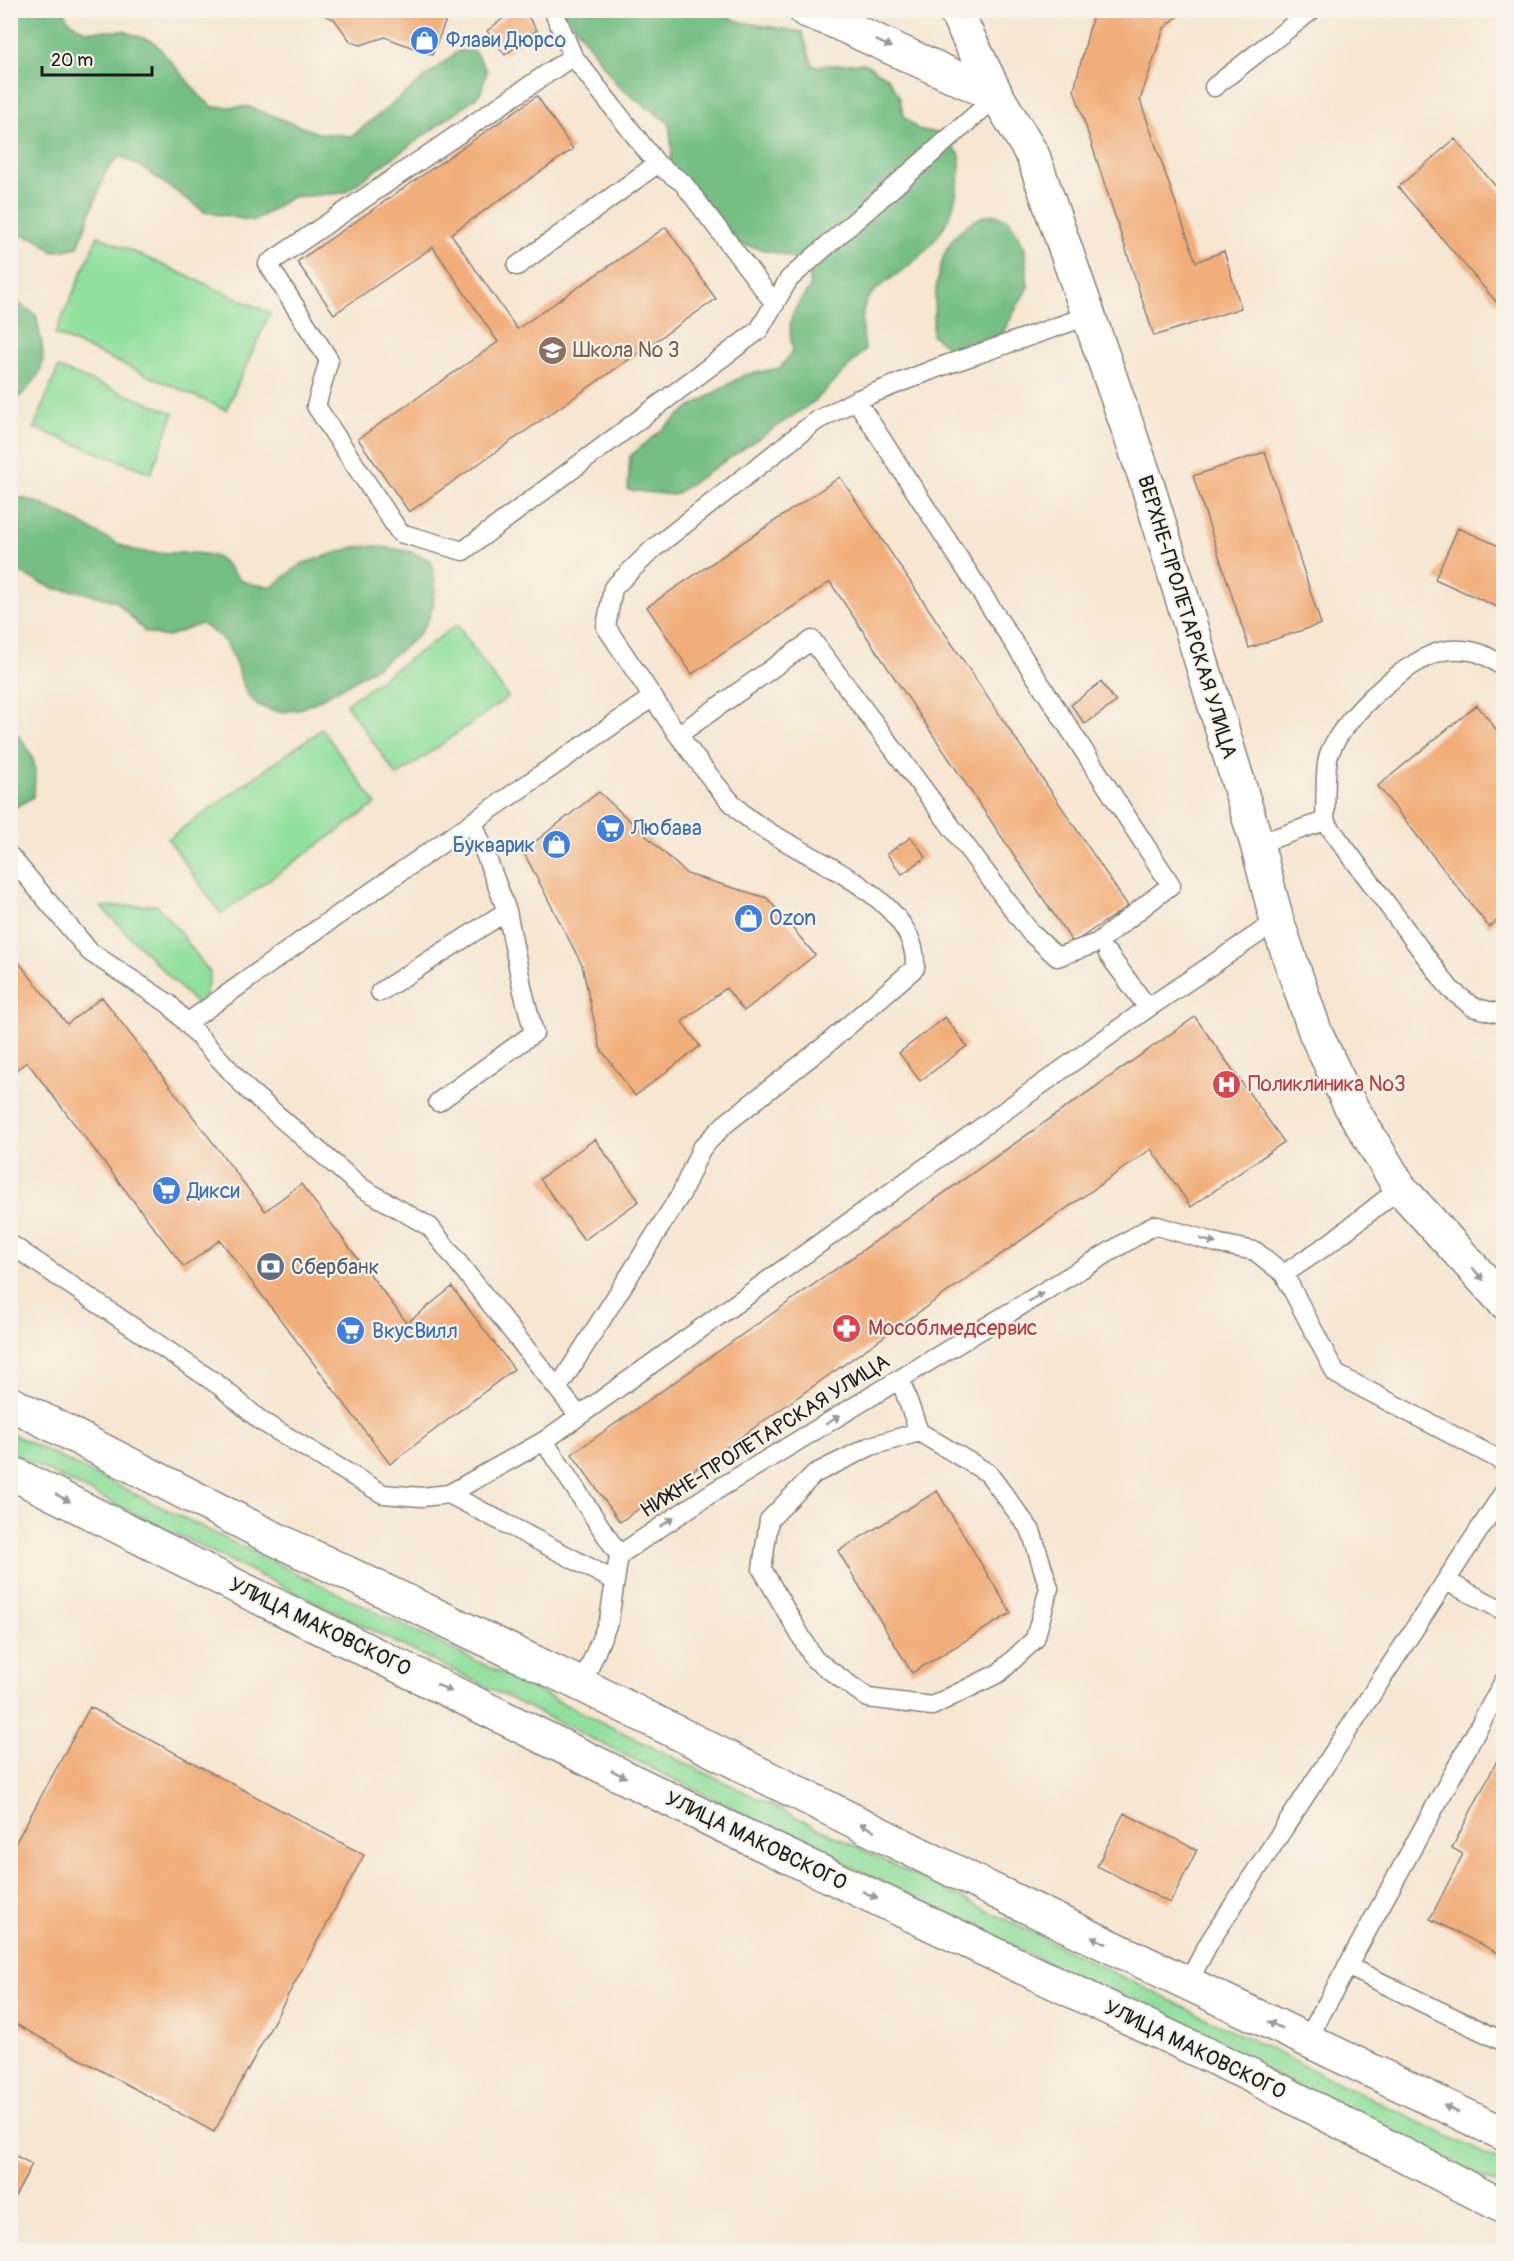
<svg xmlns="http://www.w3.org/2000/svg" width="1514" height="2261" font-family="Pangolin,sans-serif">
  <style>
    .green { fill: #91df9d; stroke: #567e5c; stroke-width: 1.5 }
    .forest { fill: #74be84; stroke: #486d50; stroke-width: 1.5 }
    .building { fill: #f1ae7a }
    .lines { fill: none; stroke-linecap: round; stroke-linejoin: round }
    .lane-casing { stroke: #898177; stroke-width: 21 }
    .secondary-casing { stroke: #898177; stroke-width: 36 }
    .lane { stroke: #fff; stroke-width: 18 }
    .secondary { stroke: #fff; stroke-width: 33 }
    .oneway { fill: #999 }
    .labels { text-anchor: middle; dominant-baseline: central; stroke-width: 4.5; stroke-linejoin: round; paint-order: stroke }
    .shop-label { font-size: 21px; fill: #366cbe; stroke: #f7f3e8; text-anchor: start }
    .education-label { font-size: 21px; fill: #785e54; stroke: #f7f3e8; text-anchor: start }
    .street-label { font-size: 21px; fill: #1c1c1c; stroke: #f7f3e8 }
    .health-label { font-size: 21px; fill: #be3a42; stroke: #f7f3e8; text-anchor: start }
    .service-label { font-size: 21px; fill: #4e5e75; stroke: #f7f3e8; text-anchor: start }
  </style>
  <rect width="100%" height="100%" fill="#f7f3e8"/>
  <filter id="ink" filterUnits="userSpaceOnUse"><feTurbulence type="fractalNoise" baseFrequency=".0167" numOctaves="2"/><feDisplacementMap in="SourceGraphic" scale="12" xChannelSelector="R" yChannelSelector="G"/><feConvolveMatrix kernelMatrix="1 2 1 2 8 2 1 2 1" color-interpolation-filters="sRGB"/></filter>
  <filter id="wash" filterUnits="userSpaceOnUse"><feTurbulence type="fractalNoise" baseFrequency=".008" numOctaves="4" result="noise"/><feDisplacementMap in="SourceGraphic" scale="24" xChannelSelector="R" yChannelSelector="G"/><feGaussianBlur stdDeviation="1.35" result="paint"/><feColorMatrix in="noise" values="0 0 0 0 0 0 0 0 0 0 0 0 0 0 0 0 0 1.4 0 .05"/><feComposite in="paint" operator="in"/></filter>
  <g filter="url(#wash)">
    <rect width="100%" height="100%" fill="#f6e6d2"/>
    <path class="green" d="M98,236l172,77 -44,97 -171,-76z
      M58,368l116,45 -23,60 -117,-45z
      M457,625l51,72 -111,79 -51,-72z
      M322,729l54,75 -155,110 -53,-75z
      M156,905l20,22 34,46 -8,37 -101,-103z
      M10,1433l1493,730v24l-1492,-734z"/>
    <path class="forest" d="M11,10l54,1 2,8 18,12h39l30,11 47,55 12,10h36l69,26 34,3 106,-85h16l13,20 -6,21 -8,8 -129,93 -52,4 -38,24 -49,-9 -65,-46 -20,-10 -14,15 -28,76 -25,5 -16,-13 -26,-7z
      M560,11h152l29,11 61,10 11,34 51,-3 24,15 11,18 5,20 13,13 25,5 18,21c0,49 -13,81 -53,112 -12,9 -28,18 -37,29 -12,14 -7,37 -5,54l-50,51 -141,94 -46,-5 2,-34 56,-46 58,-35 36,-7 13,-17c-7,-32 -2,-39 17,-63l-1,-21 -20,-11 -48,-12 -72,-75 3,-18 -3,-28 -50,-36 -49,-68z
      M992,214l17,6 16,28 3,39 -26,47 -18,12 -35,2 -17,-13c5,-50 2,-107 60,-121z
      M11,302l7,1 18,12c11,53 13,52 -25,91z
      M11,489l4,8c41,7 71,33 108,49 28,13 61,2 91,10 11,3 17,17 27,24 7,5 22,5 31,7l29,-23 54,-17 20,-1 37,6 19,9c7,22 5,51 -10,70 -16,22 -93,66 -119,77 -9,4 -23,5 -32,2 -35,-10 -27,-48 -47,-70 -5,-6 -15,-11 -22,-16l-35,13 -21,-5 -29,-31 -39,-10 -22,-2 -44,-20z
      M11,727c22,26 28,35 22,70l-22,13z"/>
    <g id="blocks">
      <path class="building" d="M312,10h138l-18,45 -47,-18 -24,8 -10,-3 -17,-23z
        M514,10h9l14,20 -32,25 -18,-24z
        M1094,10h91l-21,18 -24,72 56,162 28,-11 17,57 -87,28 -80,-246z
        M537,96l36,53 -122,85 66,95 149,-102 50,72 -307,213 -51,-73 140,-97 -65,-95 -99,67 -37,-52z
        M1455,139l49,57v115l-106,-124z
        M1265,452l56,172 -72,24 -56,-172z
        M840,477l288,429 -55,37 -243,-361 -138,92 -45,-67z
        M1458,528l46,20v62l-69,-31z
        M1101,682l15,20 -31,22 -14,-19z
        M1477,705l27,34v176l-15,12 -111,-141z
        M599,792l88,82 80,24 48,57 -71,56 -18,-23 -44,34 18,24 -65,50 -35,-48 -18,-83 -59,-114z
        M911,837l15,20 -24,17 -15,-20z
        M10,951l57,73 35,-27 163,214 36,-27 106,139 45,-36 62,82 -124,95 -170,-224 -36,27 -157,-205 -17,12z
        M945,1017l22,29 -47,35 -21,-28z
        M1195,1017l89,125 -93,65 -40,-58 -531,373 -48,-68z
        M595,1139l44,62 -55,39 -44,-61z
        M937,1491l74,122 -99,60 -74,-122z
        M90,1707l274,148 -150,277 -204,-111v-168z
        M1504,1747v209l-74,-37 33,-65 -11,-6z
        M1124,1813l73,37 -27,53 -73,-37z
        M10,2153l22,11 -22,42z"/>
    </g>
  </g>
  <g filter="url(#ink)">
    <use href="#blocks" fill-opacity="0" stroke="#898177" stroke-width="1.5"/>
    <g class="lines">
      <defs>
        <path id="lane" d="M553,10l20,46
          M1503,10l1,1
          M1214,87l98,-77
          M517,266l140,-102
          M775,304l-92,-121 -26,-19 -84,-108 -305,208 61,96 -13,46 84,127 63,18 296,-221 30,-51 208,-183
          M856,400l315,485 -74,58 -40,14 -27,-25 -218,-292 -134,95 -72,-108 7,-39 40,-39 163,-128 40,-21 81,-32 151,-52
          M1504,668c-17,-14 -32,-20 -55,-18 -37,3 -106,68 -119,102 -6,12 -4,53 -5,69l125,168 23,18 24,6 7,-4
          M1257,844l68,-23
          M10,856l80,96 79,52 78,85 115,99 68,39 149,189
          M1108,954l40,54
          M380,992l127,-81
          M187,1023l131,-94 335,-232
          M438,1102l96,-69 -11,-42 -16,-80 -34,-89
          M10,1244l210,142 41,35 122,73 39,3 27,-3 95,-53 604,-433 129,-87
          M1284,1274l46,-31 70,-55
          M900,1379l19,53 -48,14 -57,28 -45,46 -7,49 52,90 54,39 64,8 67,-33 36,-34 14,-51 -18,-57 -43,-58 -69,-41
          M558,1388l123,-194 20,-45 23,-24 103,-81 88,-76c5,-76 -126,-114 -173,-155 -24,-22 -44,-53 -64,-78
          M544,1441l75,114 -10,65 -27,65
          M449,1494l166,87
          M619,1555l91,-61 444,-269 66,19 35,7 29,23 52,100 168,88
          M1446,1581l58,30
          M1347,1966l157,76
          M1188,1982l22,-41 294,-449
          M1307,2040l197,-359"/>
        <path id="secondary" d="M805,10l26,10 166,76
          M955,10l42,86 36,60 113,324 111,364 20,77 39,113 34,71 50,83 104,114
          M10,1403l257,132 315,150 402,201 520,248
          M10,1472l230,116 484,238 526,249 254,132"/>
      </defs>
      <use href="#lane" class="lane-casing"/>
      <use href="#secondary" class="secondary-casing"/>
      <use href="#lane" class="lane"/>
      <use href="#secondary" class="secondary"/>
    </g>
    <defs><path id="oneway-solid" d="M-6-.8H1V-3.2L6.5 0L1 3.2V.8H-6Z" transform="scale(1.5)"/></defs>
    <g class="oneway">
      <use href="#oneway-solid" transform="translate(884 44) rotate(25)"/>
      <use href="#oneway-solid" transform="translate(1208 1241) rotate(16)"/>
      <use href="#oneway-solid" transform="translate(1478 1274) rotate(48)"/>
      <use href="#oneway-solid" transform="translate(1036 1297) rotate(-31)"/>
      <use href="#oneway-solid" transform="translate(833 1420) rotate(-31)"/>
      <use href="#oneway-solid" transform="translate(63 1498) rotate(27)"/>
      <use href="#oneway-solid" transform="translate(667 1522) rotate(-34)"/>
      <use href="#oneway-solid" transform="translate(444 1688) rotate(26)"/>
      <use href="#oneway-solid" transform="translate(619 1774) rotate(26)"/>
      <use href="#oneway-solid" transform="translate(867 1827) rotate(-153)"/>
      <use href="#oneway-solid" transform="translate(870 1895) rotate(25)"/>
      <use href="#oneway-solid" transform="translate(1099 1940) rotate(-155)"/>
      <use href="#oneway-solid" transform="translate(1275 2025) rotate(-154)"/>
      <use href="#oneway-solid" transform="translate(1451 2109) rotate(-154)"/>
    </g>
  </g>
  <defs>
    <symbol id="shop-disc" viewBox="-11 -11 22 22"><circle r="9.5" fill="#3f7fe0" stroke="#f7f3e8"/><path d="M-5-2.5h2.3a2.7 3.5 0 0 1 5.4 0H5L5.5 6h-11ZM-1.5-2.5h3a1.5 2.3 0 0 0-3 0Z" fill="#fff"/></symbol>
    <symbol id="school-disc" viewBox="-11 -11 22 22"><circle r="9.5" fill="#8d6e63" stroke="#f7f3e8"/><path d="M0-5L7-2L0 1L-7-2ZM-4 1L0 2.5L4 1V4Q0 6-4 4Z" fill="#fff"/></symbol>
    <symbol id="supermarket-disc" viewBox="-11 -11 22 22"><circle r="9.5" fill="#3f7fe0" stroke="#f7f3e8"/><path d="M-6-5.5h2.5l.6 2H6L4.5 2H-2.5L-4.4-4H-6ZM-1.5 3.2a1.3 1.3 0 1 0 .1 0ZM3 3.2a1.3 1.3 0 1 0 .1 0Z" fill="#fff"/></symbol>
    <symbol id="hospital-disc" viewBox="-11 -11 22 22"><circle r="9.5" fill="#e0444e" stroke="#f7f3e8"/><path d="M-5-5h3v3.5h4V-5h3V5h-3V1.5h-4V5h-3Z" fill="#fff"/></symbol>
    <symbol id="bank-disc" viewBox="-11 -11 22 22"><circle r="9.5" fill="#5c6f8a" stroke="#f7f3e8"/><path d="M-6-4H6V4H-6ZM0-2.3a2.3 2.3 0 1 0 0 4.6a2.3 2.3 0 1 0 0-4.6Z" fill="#fff"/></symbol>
    <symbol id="pharmacy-disc" viewBox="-11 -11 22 22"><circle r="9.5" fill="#e0444e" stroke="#f7f3e8"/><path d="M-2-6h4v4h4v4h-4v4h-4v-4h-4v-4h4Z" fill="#fff"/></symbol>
  </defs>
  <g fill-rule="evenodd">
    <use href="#shop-disc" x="408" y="24" width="33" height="33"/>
    <use href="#school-disc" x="536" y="334" width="33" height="33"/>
    <use href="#supermarket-disc" x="594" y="812" width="33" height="33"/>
    <use href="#shop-disc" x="540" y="828" width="33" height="33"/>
    <use href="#shop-disc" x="732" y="902" width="33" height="33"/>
    <use href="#hospital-disc" x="1210" y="1068" width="33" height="33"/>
    <use href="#supermarket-disc" x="150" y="1174" width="33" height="33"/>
    <use href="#bank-disc" x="254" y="1250" width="33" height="33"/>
    <use href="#pharmacy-disc" x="830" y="1312" width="33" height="33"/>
    <use href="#supermarket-disc" x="334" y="1314" width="33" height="33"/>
  </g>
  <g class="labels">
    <g class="shop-label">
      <text x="446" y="40">Флави Дюрсо</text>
      <text x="631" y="828">Любава</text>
      <text x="535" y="845" text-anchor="end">Букварик</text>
      <text x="769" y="918">Ozon</text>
      <text x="187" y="1191">Дикси</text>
      <text x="372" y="1331">ВкусВилл</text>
    </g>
    <g class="education-label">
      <text x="573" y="350">Школа № 3</text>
    </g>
    <g class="street-label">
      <text transform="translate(1187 617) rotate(73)">ВЕРХНЕ-ПРОЛЕТАРСКАЯ УЛИЦА</text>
      <text transform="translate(765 1436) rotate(-32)">НИЖНЕ-ПРОЛЕТАРСКАЯ УЛИЦА</text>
      <text transform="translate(320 1627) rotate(26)">УЛИЦА МАКОВСКОГО</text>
      <text transform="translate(756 1841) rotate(26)">УЛИЦА МАКОВСКОГО</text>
      <text transform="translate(1195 2050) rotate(26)">УЛИЦА МАКОВСКОГО</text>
    </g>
    <g class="health-label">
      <text x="1248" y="1084">Поликлиника №3</text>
      <text x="868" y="1328">Мособлмедсервис</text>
    </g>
    <g class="service-label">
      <text x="291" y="1267">Сбербанк</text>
    </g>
  </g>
  <rect width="1514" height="2261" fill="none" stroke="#f7f3e8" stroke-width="36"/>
  <path d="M42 66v9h110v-9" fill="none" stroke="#1c1c1c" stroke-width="3"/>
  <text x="51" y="66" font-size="18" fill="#1c1c1c" stroke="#f7f3e8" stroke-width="4.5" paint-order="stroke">20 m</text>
</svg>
